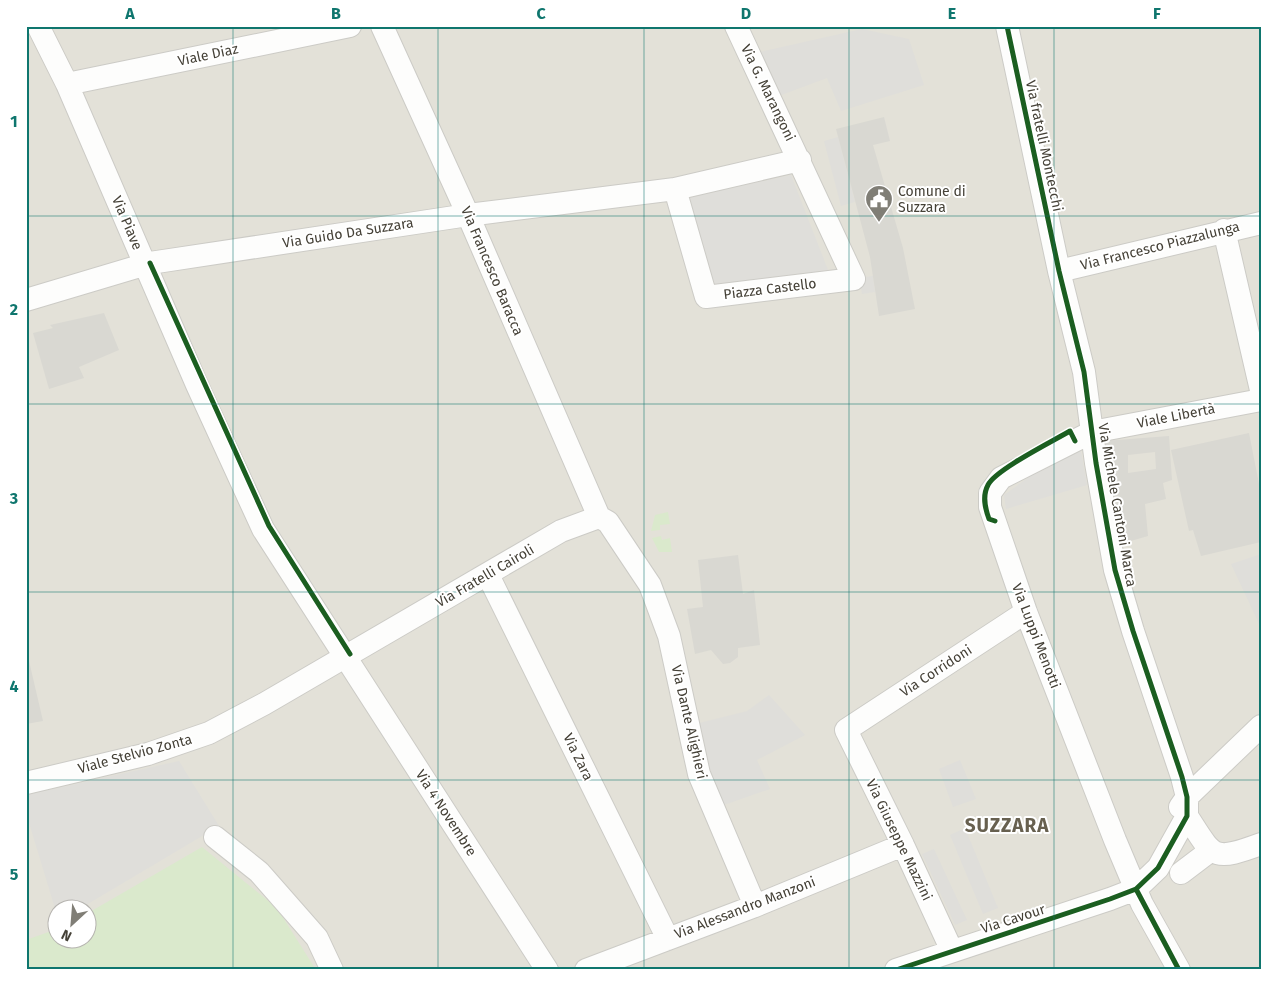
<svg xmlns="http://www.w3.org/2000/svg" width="1287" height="996" font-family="'Fira Sans',sans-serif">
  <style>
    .residential { fill: #e3e1d8; fill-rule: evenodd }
    .green { fill: #dae9cc }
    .parking { fill: #dfdeda }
    .building { fill: #d9d8d2; fill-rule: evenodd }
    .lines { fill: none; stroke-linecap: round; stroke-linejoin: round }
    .minor-casing { stroke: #cccbc6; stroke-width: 24 }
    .minor { stroke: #fdfdfc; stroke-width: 22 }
    .cycleway-casing { stroke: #fff; stroke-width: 8 }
    .cycleway { stroke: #1b5e20; stroke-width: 5 }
    .grid { fill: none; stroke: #0f766e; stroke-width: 1; stroke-opacity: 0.55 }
    .labels { text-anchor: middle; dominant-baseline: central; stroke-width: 4; stroke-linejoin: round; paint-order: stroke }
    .street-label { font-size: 14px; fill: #454137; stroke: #fff }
    .poi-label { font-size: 14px; fill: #454137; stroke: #fff; text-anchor: start }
    .district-label { font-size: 19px; font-weight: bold; letter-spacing: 1px; fill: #67604f; stroke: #fff }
    .neatline { fill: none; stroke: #0f766e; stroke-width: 2 }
    .grid-label { font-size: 16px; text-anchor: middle; font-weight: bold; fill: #0f766e }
  </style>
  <rect width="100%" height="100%" fill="#efefea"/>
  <path class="residential" d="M26,26h1235v944h-1235zM58,908h30v30h-30z"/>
  <path class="green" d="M668,512l2,12 -10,1v5l-9,1 4,-16z
    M661,536l1,4 8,-2 2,14h-13l-7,-14z
    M202,847l75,61 39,62h-290v-30l31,-11 1,9h30v-25z"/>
  <path class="parking" d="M862,29l47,10 15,46 -83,26 -14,-33 -51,19 -21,-44z
    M838,137l17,65 -14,4 -17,-65z
    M791,175l37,95 -115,16 -28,-88z
    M873,276l2,16 -13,2 -3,-16z
    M1081,451l6,34 -81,24 -2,-14 36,-26z
    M1261,554v74l-30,-64z
    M769,695l36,40 -48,25 13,29 -49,17 -13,-30 -13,-52 52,-13z
    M960,760l16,39 -23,8 -14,-38z
    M179,761l40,65 -138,82h-23l-1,7 -31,-102v-18z
    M965,828l33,80 -15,6 -33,-79z
    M934,849l33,71 -12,5 -33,-71z"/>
  <path class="building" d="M884,117l6,24 -17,4 30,103 12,61 -36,7 -9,-59 -34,-128z
    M104,313l15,37 -40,17 5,11 -35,11 -16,-56 20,-5 -3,-3z
    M1249,433l12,61v48l-60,14 -8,-26 -4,1 -18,-81z
    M1169,436l3,44 -9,3 3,16 -21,5 3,32 -31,9 -8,-49 -5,-55zM1155,452l1,17 -28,4v-18z
    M738,555l5,39 11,-4 6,55 -22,3v9l-8,6 -7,1 -12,-14 -16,4 -8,-45 16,-2 -5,-47z
    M26,648l17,73 -17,3z"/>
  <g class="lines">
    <defs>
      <path id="minor" d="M38,26l29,58 130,301 66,144 284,441
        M382,26l86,189 131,302
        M736,26l118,253 -148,18 -31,-108 125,-29
        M67,84l283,-58
        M1224,230l37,160
        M1059,271l202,-48
        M26,300l124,-37 318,-48 207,-26
        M488,575l180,364
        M26,783l122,-29 61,-21 55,-29 297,-173 38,-14 9,5 42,63 19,51 30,138 56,132
        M1180,807l7,-10 74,-71
        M1187,816c27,42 25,46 74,28
        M215,837l44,35 58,66 15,32
        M1181,873l29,-22
        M952,951l-49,-106 -57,-115 180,-118
        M586,970l169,-64 148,-61
        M896,970l214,-71 26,-10 22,-21 29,-52v-19l-5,-20 -49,-146 -18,-61 -19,-107 -12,-91 -25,-101 -52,-245
        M1179,970l-37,-66 -27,-64 -89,-228 -36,-105v-14l11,-15 91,-46 169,-32"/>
    </defs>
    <use href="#minor" class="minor-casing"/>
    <use href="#minor" class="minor"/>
    <defs>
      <path id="cycleway" d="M150,263l119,263 81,128
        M995,521l-6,-2c-4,-11 -7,-23 -1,-34 7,-15 65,-44 82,-54l5,10
        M1136,889l43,81
        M896,970l214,-71 26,-10 22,-21 29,-52v-19l-5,-20 -49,-146 -18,-61 -19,-107 -12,-91 -25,-101 -52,-245"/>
    </defs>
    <use href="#cycleway" class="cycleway-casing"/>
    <use href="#cycleway" class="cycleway"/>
  </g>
  <path class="grid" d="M233,26v944M438,26v944M644,26v944M849,26v944M1054,26v944M26,216h1235M26,404h1235M26,592h1235M26,780h1235"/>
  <defs>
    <symbol id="civic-pin" viewBox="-11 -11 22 30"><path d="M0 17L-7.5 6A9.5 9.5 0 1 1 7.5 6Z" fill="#807e76" stroke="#fff"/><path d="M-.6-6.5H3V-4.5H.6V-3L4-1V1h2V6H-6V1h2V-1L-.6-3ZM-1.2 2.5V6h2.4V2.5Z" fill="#fff"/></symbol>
  </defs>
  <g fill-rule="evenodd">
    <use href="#civic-pin" x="863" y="183" width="32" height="43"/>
  </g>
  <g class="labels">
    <g class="street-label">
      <text transform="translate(208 55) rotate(-12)">Viale Diaz</text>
      <text transform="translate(768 93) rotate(64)">Via G. Marangoni</text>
      <text transform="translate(1044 146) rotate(78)">Via fratelli Montecchi</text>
      <text transform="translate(127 223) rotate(67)">Via Piave</text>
      <text transform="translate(348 233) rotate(-9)">Via Guido Da Suzzara</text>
      <text transform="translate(1160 246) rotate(-14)">Via Francesco Piazzalunga</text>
      <text transform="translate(492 271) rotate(67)">Via Francesco Baracca</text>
      <text transform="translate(770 289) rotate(-7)">Piazza Castello</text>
      <text transform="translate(1176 416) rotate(-11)">Viale Libertà</text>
      <text transform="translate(1117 505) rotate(80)">Via Michele Cantoni Marca</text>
      <text transform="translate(485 576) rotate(-30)">Via Fratelli Cairoli</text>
      <text transform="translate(1036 636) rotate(69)">Via Luppi Menotti</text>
      <text transform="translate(936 671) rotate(-33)">Via Corridoni</text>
      <text transform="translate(689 722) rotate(77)">Via Dante Alighieri</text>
      <text transform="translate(135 754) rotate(-15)">Viale Stelvio Zonta</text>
      <text transform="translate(578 757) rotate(64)">Via Zara</text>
      <text transform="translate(446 813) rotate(57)">Via 4 Novembre</text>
      <text transform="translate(899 840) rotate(64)">Via Giuseppe Mazzini</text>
      <text transform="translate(745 908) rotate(-21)">Via Alessandro Manzoni</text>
      <text transform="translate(1013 919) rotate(-18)">Via Cavour</text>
    </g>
    <g class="poi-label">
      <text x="898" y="191">Comune di<tspan x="898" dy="16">Suzzara</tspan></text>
    </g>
    <g class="district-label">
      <text x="1007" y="825">SUZZARA</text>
    </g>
  </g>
  <rect width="1287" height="996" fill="none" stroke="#ffffff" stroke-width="55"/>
  <g transform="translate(72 924) rotate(206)"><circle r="24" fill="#ffffff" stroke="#b5b3af"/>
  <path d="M0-4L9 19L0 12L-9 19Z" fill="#807e76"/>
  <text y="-8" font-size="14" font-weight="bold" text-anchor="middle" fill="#454137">N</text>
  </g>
  <rect x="28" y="28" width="1232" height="940" class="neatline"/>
  <g class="grid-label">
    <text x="130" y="19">A</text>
    <text x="336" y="19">B</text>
    <text x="541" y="19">C</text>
    <text x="746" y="19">D</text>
    <text x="952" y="19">E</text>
    <text x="1157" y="19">F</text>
    <text x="14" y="127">1</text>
    <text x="14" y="315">2</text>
    <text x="14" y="504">3</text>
    <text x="14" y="692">4</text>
    <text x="14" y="880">5</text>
  </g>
</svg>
